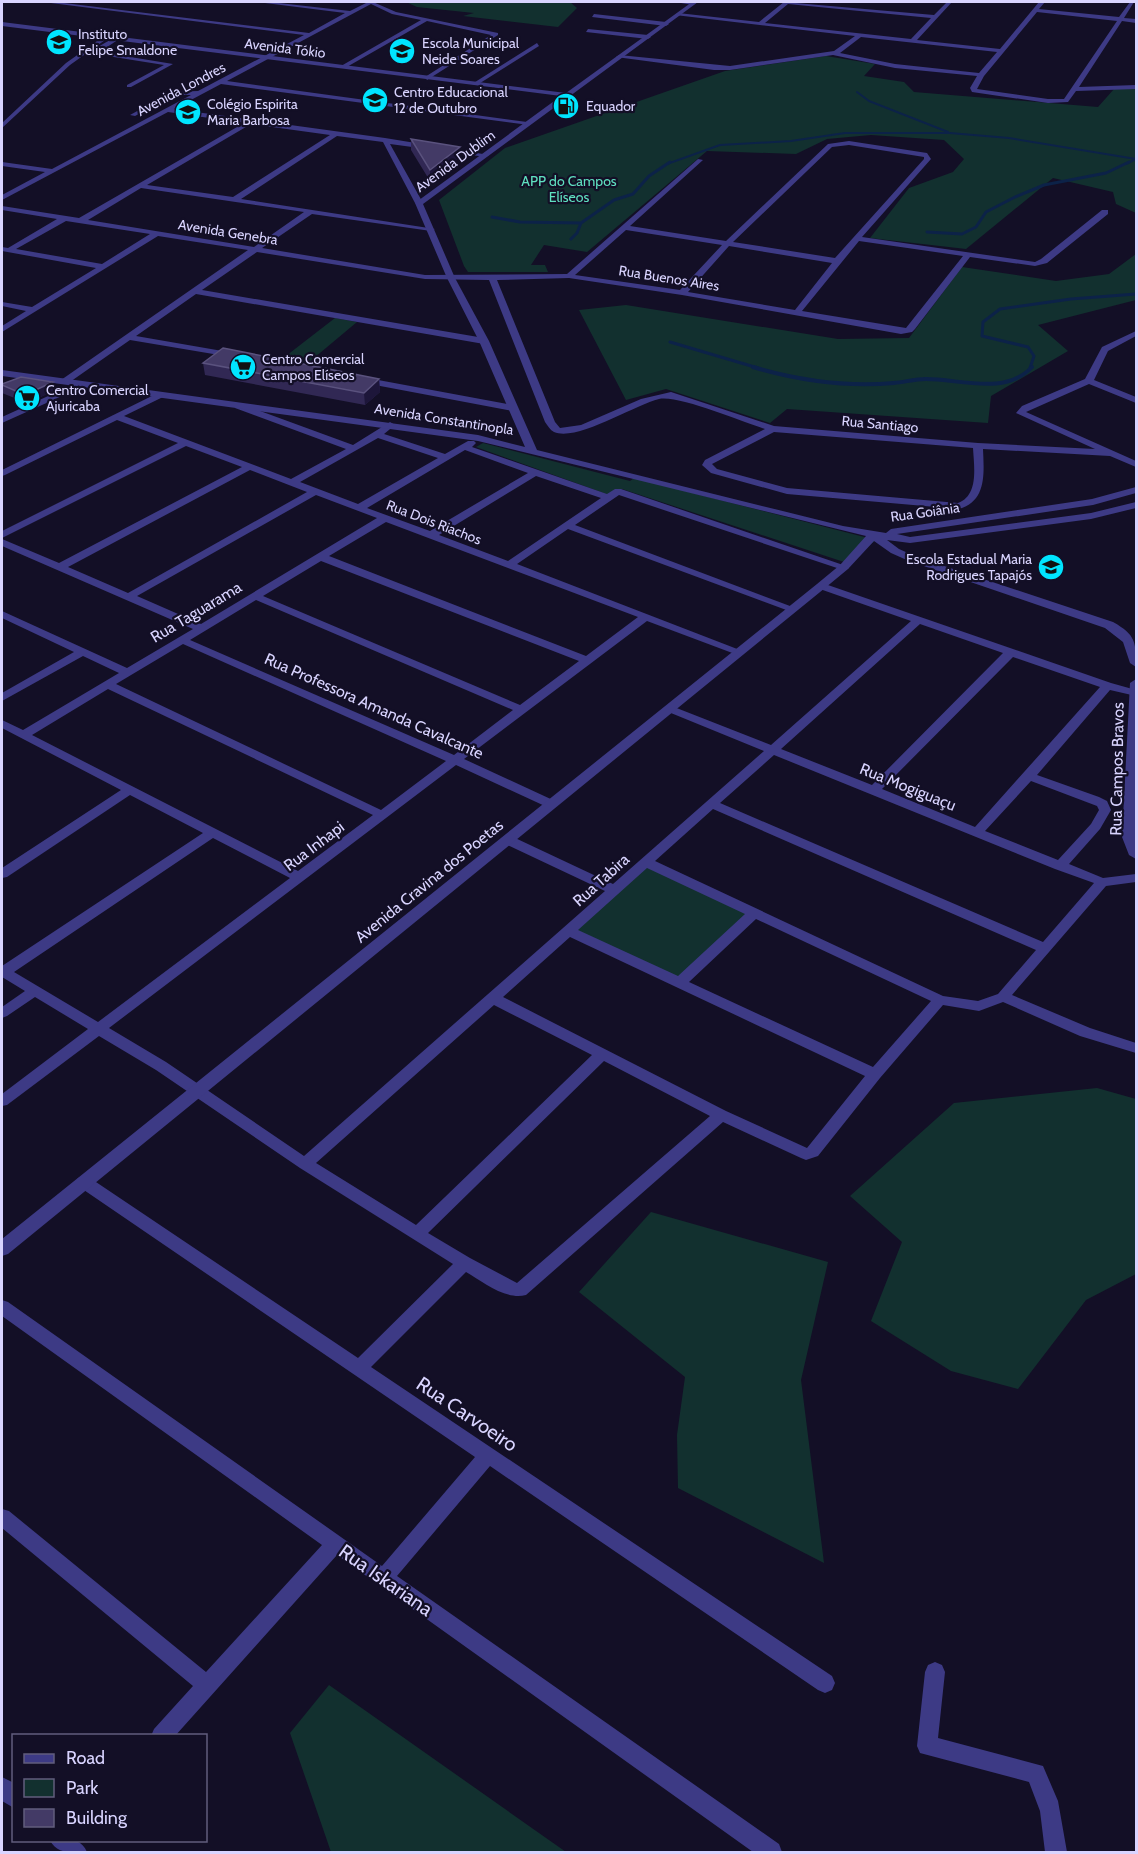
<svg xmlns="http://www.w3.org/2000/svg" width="1138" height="1854" font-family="Cabin,sans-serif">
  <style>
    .green { fill: #12302f }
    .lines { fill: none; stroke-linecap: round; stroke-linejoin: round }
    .stream-far2 { stroke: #0c2248; stroke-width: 2 }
    .stream-far1 { stroke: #0c2248; stroke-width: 3 }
    .stream { stroke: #0c2248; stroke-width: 4 }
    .minor { fill: #3d3a85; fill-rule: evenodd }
    .tertiary { fill: #3d3a85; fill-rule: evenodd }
    .wall { fill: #312854 }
    .shaded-wall { fill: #1d163a }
    .building { fill: #433a66; stroke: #5a527e; stroke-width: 1.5 }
    .labels { text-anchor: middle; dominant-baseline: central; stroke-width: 4.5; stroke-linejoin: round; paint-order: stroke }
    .far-poi-label { font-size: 14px; fill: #d9d4ff; stroke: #130f26; text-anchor: start }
    .far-street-label { font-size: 14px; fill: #d9d4ff; stroke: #130f26 }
    .far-park-label { font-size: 14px; fill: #5fe0c0; stroke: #130f26 }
    .street-label { font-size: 16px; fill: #d9d4ff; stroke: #130f26 }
    .near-street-label { font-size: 20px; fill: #d9d4ff; stroke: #130f26 }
  </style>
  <rect width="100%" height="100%" fill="#130f26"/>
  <path class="green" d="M406,2h164l7,6 -19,19 -95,-11 11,-3 -57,-6z
    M826,56l49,8 -11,12 40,6 10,10 184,15 16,-18 22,-1v125l-20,-9 -3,-12 -60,-14 -87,71 -96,-11 39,-50 44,-16 11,-13 -20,-19 -73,-5 -44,4 -31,15 -89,-3 -120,101 -43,-7 -13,20h14l3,7h-80l-4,-6 -25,-66 66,-52 220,-77z
    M1136,254v46l-98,25 30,26 -77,45 -3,27 -201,-14 -17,14 -104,-34 -40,11 -47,-90 47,-5 212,34 71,-1 53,-71 94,14 53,-7z
    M335,318l22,4 -49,41 -26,-4z
    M483,443l147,38 4,-3 242,62 -29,23 -225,-74 -10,7 -136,-49z
    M646,862l108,51 -74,69 -112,-51z
    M1097,1088l39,11v175l-50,26 -68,89 -67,-18 -80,-50 31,-79 -52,-46 104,-93z
    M651,1212l177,50 -27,118 23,183 -146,-75 -1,-53 8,-58 -106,-85z
    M329,1685l237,167h-235l-41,-119z"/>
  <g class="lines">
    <path class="stream-far2" d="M857,92l12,9 79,31
      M667,164l53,-19 71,-4 54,-8h105l59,5 127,21
      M1126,164l10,-5"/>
    <path class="stream-far1" d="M492,217l28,5 61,1
      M927,232l35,2 14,-7 10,-15 29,-15 29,-12 62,-12 23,-11
      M571,239l6,-6 4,-10 33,-23 19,-6 16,-18 21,-14
      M670,342l88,26
      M1030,368l4,-12 -6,-9 -46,-11 1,-14 17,-13 71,-10 65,-5"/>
    <path class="stream" d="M753,367c44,13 94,20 141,16 11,-1 21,-4 32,-4 34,0 79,17 106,-12"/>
    <path class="minor" d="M43,2h13l253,31 36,-20 -88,-11h13l80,9 18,-9h5l23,10 102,21v2l-71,45 -2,-3 66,-42 -64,-14 -82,47h-4v-2l80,-46 -29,-6 -21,-10 -144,77 300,41 2,3 -308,-41 -47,25 211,29 104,17 -3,2 -96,-13 33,59 -4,2 -4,-2 -32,-61 -46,-6 -96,63 194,30 -4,2 -119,-17 -50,34 163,27 142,-1 131,-115 5,1 -73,66 96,15 102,-97 21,-3 78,12 4,6 -69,78 173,25 6,-3 61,-49h6v4l-61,49 -12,3 -65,-9 -55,72 -3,3 -11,2 -219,-39 -113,-17 -72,2 58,142 5,6 21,-3 60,-26 30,-7 103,34 204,17 117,6 -79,-36 6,-7 63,-27 17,-32 34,-16v5l-28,15 -14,29 42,17v6l-47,-19 -63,28 110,49v6l-26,-11 -127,-7c1,24 4,52 -24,60l-172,-15 -76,-21 -9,-8 3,-5 60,-31c-23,-7 -86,-34 -106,-30 -25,6 -82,43 -105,33 -4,-2 -6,-6 -9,-10l-56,-142 -64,-1 -168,-27 -55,38 282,48 4,3 -4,3 -288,-50 -60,42 98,17 4,3 -1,2 -107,-18 -63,44h-6v-4l187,-130 -90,-14 -156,96v-6l24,-15 -24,-5v-4l30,5 64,-39 -94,-17v-4l6,1 49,-29 -55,-9v-4l77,12 165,-95 -76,-11 -166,88v-5l43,-23 -43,-6v-4l50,7 139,-74h-16l-40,21 -5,-1 42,-23 26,-1 106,-56zM251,124l79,11 -97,62 -86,-12zM849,145l75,12v2l-89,99 -102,-16 99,-95zM141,188l163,24 -50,35 -166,-27zM66,221l84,13 -48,30 -86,-15zM626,230l96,15 -42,45 -105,-15zM859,241l104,15 -57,72 -104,-17zM729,246l103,17 -37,47 -107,-18zM774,432l199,16c1,19 6,47 -15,55l-171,-15 -70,-19 -5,-5z
      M675,2h19l2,1 -3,2z
      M784,2l150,13 13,-13h5l-35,38 83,9 39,-47h6l-6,7 80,8 11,-15h4l-10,16 12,1v4l-14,-2 -43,66 57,-2v4l-60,2 -8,11 -20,1 -76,-11 -2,-4 7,-12 -82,-8 -62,-13 -103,15h-16l-98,-13 3,-2 111,11 104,-15 21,-15 -180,-21 3,-2 81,9zM788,4l143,14 -20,21 -146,-16zM1037,12l80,9 -53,78h-16l-71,-10 7,-13zM861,37l136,15 -18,21 -84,-9 -55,-11z
      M594,14l72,8 3,2 -3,2 -74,-9z
      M588,29l60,6 3,2 -3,2 -62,-7z
      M117,36l2,3 -19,13 73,12 -42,23h-4v-2l37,-20 -69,-11 1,-6z
      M100,39l5,1 -35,25 -68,63v-5l64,-60z
      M537,43l2,3 -62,39 -5,-1z
      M362,377l151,28 5,3 -5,3 -154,-29 -1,-2z
      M79,382l3,1v4l-80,36v-6z
      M160,392l4,3 -1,2 -39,19 167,63 55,-30 -111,-41v-4h6l112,41 37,-23 5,3 -11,9 61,20 23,-13h6l2,2 -4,4 135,47 8,-5h6l228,78 -1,2h-8l-221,-74 -44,30 223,84 -5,3 -4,-1 -221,-82 -51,35 228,88 -2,2h-8l-88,-33 -183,138 91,42 2,3 -2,3h-8l-91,-42 -347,263 57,34 138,94 301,-265 -102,-48 -1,-3 1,-3h10l100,47 151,-133 -98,-40 -2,-2 2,-2h8l97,38 140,-124 -94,-33v-4h8l286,99 25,7v6l-26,-6 -73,85 62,22 8,4 4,9 -11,19 -31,35 34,14 33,-4v8l-30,4 -94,109 78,33 46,15v10l-56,-17 -77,-34 -24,9 -36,-6 -63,73 -62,78 -12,4 -5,-2 -78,-36 -197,173c-20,6 -44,-14 -60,-23l-95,95 461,309 3,7 -3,7 -7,3 -7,-3 -328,-224 -93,110 382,268 3,8h-29l-416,-297 -162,181h-24l3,-7 39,-43 -191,-158v-19l7,2 197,161 116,-127 -320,-229v-16l6,2 374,264 93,-109 -397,-271 -2,-4 2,-4 6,-2 6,2 268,180 95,-94 -153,-96 -144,-98 -57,-34 -92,69 -5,1v-12l86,-65 -53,-32 -28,19 -5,2v-11l23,-16 -23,-14v-11l201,-133 -73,-38 -123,82 -5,1v-10l119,-78 -119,-62v-8l21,10 96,-57 -36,-17 -81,45v-8l72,-41 -72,-34v-7l125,57 66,-39 -191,-83v-7l57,24 183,-96 -56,-21 -184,92v-7l176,-88 -61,-23 -112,55 -3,1v-6zM378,438l60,20 -80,46 -58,-22zM465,450l63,23 -98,58 -63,-23zM250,470l57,22 -179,101 -60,-26zM536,476l65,22 -93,63 -69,-26zM316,495l61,23 -176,106 -64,-28zM386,522l252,95 -52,39 -257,-100zM321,561l258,100 -59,44 -257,-109zM256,600l257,110 -59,45 -264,-115zM920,624l83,29 -131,132 -91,-36zM183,644l263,117 -65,49 -265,-126zM1013,657l87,30 -125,140 -93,-38zM108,689l265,126 -75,56 -266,-136zM774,755l281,114 39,14 -51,59 -323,-139zM1031,781l66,25 2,4 -8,14 -33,36 -73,-29zM713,809l323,141 -38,44 -20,7 -35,-5 -288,-135zM213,838l77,40 -192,144 -84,-50zM647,868l98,46 -67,62 -100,-46zM756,919l175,82 -58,66 -184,-85zM570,937l295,139 -58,72 -81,-37 -223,-114zM494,1005l98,50 -176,170 -100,-62zM604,1061l106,55 -193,167 -47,-25 -42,-25z
      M935,1662l7,3 3,7 -7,66 105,28 15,35 9,51h-22l-5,-41 -11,-29 -109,-29 -3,-7 8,-74 3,-7z
      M2,1777l12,6v25l-12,-7z
      M50,1840c15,0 30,-4 37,12 -15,1 -31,2 -37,-12z"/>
    <path class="tertiary" d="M692,2h6l-275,202 32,74 34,63 48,109 306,76 43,7 5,-4 201,-30 44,-12v6l-43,12 -196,29 13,3 181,-24 45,-11v6l-45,11 -181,24 -23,-3 12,9 18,8 196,65c23,13 23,20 23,45l-6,-4 -7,-21 -18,-14 -196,-67 -18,-8 -17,-12 -26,28 -23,19 -817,666 -6,2v-17l815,-655 23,-19 26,-29 -388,-95 -476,-65v-6l476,65 47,12 -46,-106 -32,-63 -32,-75 146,-107 -559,-70v-4l564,71z
      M1136,679v180l-7,-4 -7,-18 8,-154z"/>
  </g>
  <path class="wall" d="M411,139l49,18 -30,24 -19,-31z
    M203,363l176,16 1,13 -15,13 -160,-30z
    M53,382l1,9 -27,12 -25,-10v-9z"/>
  <path class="shaded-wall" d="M460,147v10l-30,24v-11z
    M379,379l1,13 -15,13 -1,-12z
    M53,382l1,9 -27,12 -2,-8z"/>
  <path class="building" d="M411,139l49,8 -30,23z
    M223,348l156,31 -15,14 -161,-30z
    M21,377l32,5 -28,13 -23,-10v-1z"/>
  <defs>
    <symbol id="school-disc" viewBox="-11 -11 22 22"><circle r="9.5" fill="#00e5ff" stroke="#130f26"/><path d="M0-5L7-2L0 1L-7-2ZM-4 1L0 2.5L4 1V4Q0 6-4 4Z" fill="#111"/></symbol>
    <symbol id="fuel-disc" viewBox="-11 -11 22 22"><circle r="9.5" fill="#00e5ff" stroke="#130f26"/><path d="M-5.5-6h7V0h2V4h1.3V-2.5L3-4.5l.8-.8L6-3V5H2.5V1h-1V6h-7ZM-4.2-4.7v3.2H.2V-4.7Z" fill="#111"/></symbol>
    <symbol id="supermarket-disc" viewBox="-11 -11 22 22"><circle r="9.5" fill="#00e5ff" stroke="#130f26"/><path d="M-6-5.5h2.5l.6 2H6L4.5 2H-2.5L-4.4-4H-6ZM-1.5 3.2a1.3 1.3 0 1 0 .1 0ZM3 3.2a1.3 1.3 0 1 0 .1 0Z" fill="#111"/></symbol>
  </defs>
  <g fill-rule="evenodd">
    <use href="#school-disc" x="44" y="27" width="30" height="30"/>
    <use href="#school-disc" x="387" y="36" width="30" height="30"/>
    <use href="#school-disc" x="360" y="85" width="30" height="30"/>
    <use href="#fuel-disc" x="551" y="91" width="30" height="30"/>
    <use href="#school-disc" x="173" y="97" width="30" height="30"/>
    <use href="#supermarket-disc" x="228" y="352" width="30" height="30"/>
    <use href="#supermarket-disc" x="12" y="383" width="30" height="30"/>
    <use href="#school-disc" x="1036" y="552" width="30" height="30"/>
  </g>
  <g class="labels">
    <g class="far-poi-label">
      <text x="78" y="34">Instituto<tspan x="78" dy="16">Felipe Smaldone</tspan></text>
      <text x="422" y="43">Escola Municipal<tspan x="422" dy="16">Neide Soares</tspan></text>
      <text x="394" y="92">Centro Educacional<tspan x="394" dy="16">12 de Outubro</tspan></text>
      <text x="207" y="104">Colégio Espirita<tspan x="207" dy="16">Maria Barbosa</tspan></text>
      <text x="586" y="106">Equador</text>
      <text x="262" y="359">Centro Comercial<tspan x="262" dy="16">Campos Elíseos</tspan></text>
      <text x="46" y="390">Centro Comercial<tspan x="46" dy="16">Ajuricaba</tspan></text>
      <text x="1032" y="559" text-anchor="end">Escola Estadual Maria<tspan x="1032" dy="16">Rodrigues Tapajós</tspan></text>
    </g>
    <g class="far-street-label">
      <text transform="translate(285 48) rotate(7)">Avenida Tókio</text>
      <text transform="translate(181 89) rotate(-28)">Avenida Londres</text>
      <text transform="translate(455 161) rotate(-36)">Avenida Dublim</text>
      <text transform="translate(228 232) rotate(9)">Avenida Genebra</text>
      <text transform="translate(669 278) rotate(9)">Rua Buenos Aires</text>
      <text transform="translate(444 419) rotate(9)">Avenida Constantinopla</text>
      <text transform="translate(880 424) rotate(5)">Rua Santiago</text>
      <text transform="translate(925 512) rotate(-8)">Rua Goiânia</text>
      <text transform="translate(434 522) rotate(21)">Rua Dois Riachos</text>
    </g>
    <g class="far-park-label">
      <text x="569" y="181">APP do Campos<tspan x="569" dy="16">Elíseos</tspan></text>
    </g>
    <g class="street-label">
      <text transform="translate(196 612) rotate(-31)">Rua Taguarama</text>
      <text transform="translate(374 706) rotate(24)">Rua Professora Amanda Cavalcante</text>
      <text transform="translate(1117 769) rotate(-89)">Rua Campos Bravos</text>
      <text transform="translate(908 787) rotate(22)">Rua Mogiguaçu</text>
      <text transform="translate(314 846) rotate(-37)">Rua Inhapi</text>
      <text transform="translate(601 880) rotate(-42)">Rua Tabira</text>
      <text transform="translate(429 881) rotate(-39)">Avenida Cravina dos Poetas</text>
    </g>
    <g class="near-street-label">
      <text transform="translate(467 1414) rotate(34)">Rua Carvoeiro</text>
      <text transform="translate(386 1580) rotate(35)">Rua Iskariana</text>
    </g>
  </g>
  <rect width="1138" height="1854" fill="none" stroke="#d9d4ff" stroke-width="6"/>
  <rect x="12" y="1734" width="195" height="108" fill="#130f26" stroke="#625e7d" stroke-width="1.5"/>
  <rect x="24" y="1754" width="30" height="9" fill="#3d3a85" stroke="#625e7d" stroke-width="1.5"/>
  <text x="66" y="1764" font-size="18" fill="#d9d4ff">Road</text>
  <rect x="24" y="1779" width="30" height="18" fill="#12302f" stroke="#625e7d" stroke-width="1.5"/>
  <text x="66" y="1794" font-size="18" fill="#d9d4ff">Park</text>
  <rect x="24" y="1809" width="30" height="18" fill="#433a66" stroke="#625e7d" stroke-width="1.5"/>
  <text x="66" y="1824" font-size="18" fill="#d9d4ff">Building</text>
</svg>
